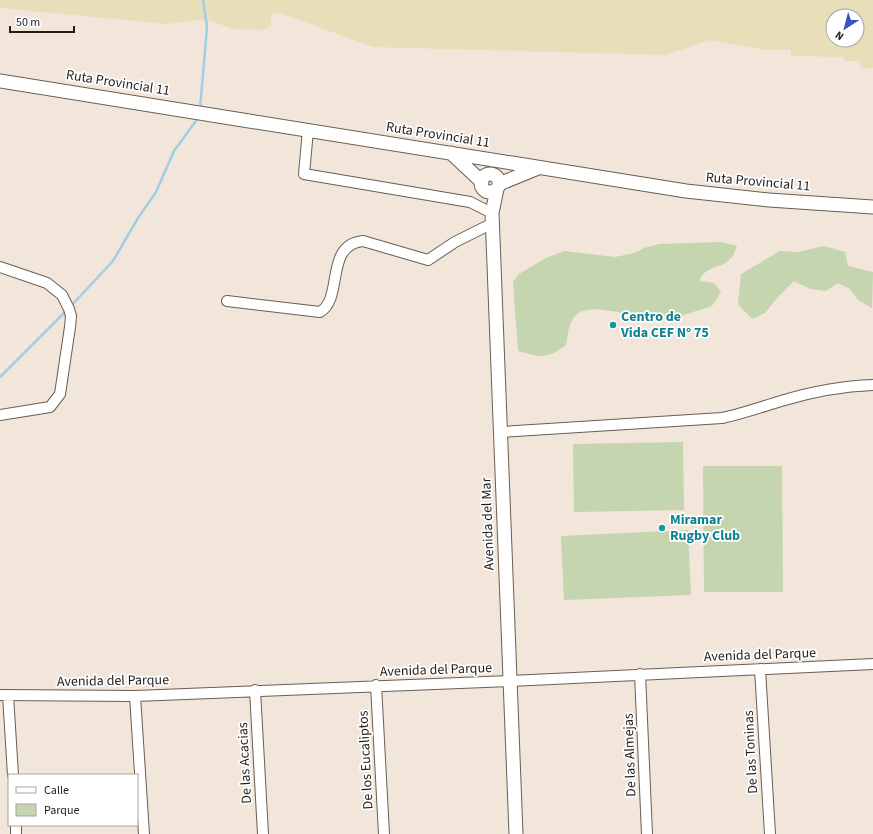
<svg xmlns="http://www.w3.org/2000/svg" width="873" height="834" font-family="'Source Sans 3',sans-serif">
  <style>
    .green { fill: #c4d5af }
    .sand { fill: #e8deb9; fill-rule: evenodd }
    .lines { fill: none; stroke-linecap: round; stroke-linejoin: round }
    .stream { stroke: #a0cee5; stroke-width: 2.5 }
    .minor-casing { stroke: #695e54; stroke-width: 12 }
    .major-casing { stroke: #695e54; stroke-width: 15 }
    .minor { stroke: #fff; stroke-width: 10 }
    .major { stroke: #fff; stroke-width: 13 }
    .culture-dot { fill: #0f9aa8; stroke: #fff; stroke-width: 1.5 }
    .labels { text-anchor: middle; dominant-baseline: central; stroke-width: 3.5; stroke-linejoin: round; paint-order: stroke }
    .street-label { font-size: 14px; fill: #221d19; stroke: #fff }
    .culture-label { font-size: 14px; font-weight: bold; fill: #0d838f; stroke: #fff; text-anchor: start }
  </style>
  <rect width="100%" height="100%" fill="#f2e5d9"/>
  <path class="green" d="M721,242l16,4c-2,4 -3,9 -6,12 -9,11 -28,8 -31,23l14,2 7,9 -9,14c-15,4 -32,12 -48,13 -21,1 -72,-18 -87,-5 -9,7 -9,21 -11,31 -21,15 -25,12 -48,6l-5,-69 6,-8 27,-16 19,-7 50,6 20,-4 9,-5 16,-4z
    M824,246l21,6 3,14 25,6 -1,36 -14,-8 -8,-11 -12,-6 -12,8 -16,-2 -16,-8 -17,17 -12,15 -13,6 -14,-15 3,-30 39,-23 18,1z
    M683,442l1,68 -110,2 -1,-68z
    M703,466h79l1,126h-79z
    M688,530l3,65 -127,5 -3,-64z"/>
  <path class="sand" d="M0,0h873v68l-12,1 -1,-8h-15l-1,-4 -53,-1v-6h-25l-57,-10 -44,15 -292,-8 -93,-34 -9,1v12l-9,4 -29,-1 -27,-10 -39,5 -167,-16zM833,16h24v24h-24z"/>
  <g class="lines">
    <path class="stream" d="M200,109l7,-82 -4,-27
      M71,306l42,-45 25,-43 18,-26 18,-41 24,-33
      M0,377l66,-66"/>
    <defs>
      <path id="minor" d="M308,130l-4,44 166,28 22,11
        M0,267l47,16 15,12 7,14 2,7 -1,11 -10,67 -10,13 -50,8
        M227,301l93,11c24,-14 4,-67 43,-71l65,19 27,-18 38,-19
        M501,432l221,-14c20,-4 39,-11 59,-17 30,-9 61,-15 92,-16
        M760,669l10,165
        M640,674l7,160
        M376,685l8,149
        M255,690l8,144
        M0,695l135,1 375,-15 363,-17
        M8,695l5,80
        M135,696l9,138
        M16,825v9"/>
      <path id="major" d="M0,81l686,110 83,9 104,7
        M451,153l31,29
        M481 183a9 9 0 1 1 18 0a9 9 0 1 1-18 0Z
        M499,184l39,-16
        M497,189l-5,24 24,621"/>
    </defs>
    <use href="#minor" class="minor-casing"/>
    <use href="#major" class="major-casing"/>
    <use href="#minor" class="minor"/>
    <use href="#major" class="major"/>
  </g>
  <g class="culture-dot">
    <circle cx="613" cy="325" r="4"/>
    <circle cx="662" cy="528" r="4"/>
  </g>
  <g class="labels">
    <g class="street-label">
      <text transform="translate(118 83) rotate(9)">Ruta Provincial 11</text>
      <text transform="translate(438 135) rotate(9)">Ruta Provincial 11</text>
      <text transform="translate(758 182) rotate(5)">Ruta Provincial 11</text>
      <text transform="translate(488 524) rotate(-92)">Avenida del Mar</text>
      <text transform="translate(760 655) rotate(-2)">Avenida del Parque</text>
      <text transform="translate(436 670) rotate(-2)">Avenida del Parque</text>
      <text transform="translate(113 681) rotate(-1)">Avenida del Parque</text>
      <text transform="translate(751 752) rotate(-93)">De las Toninas</text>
      <text transform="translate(630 755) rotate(-92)">De las Almejas</text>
      <text transform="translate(366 760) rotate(-93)">De los Eucaliptos</text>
      <text transform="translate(245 763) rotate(-93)">De las Acacias</text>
    </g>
    <g class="culture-label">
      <text x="621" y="317">Centro de<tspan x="621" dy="16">Vida CEF N° 75</tspan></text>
      <text x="670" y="520">Miramar<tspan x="670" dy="16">Rugby Club</tspan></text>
    </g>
  </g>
  <rect x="8" y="774" width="130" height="52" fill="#ffffff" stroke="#a7a5a3"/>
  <rect x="16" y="787" width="20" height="6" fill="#ffffff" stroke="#a7a5a3"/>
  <text x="44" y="794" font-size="12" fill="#221d19">Calle</text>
  <rect x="16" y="804" width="20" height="12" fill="#c4d5af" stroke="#a7a5a3"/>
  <text x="44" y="814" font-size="12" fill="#221d19">Parque</text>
  <g transform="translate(845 28) rotate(216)"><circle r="19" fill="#ffffff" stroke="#a7a5a3"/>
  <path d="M0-3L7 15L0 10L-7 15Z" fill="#3e50c3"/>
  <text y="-6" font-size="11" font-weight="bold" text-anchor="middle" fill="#221d19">N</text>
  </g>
  <path d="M10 26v6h64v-6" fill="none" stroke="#221d19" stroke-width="2"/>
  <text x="16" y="26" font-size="12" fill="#221d19" stroke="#ffffff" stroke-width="3" paint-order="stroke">50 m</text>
</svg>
